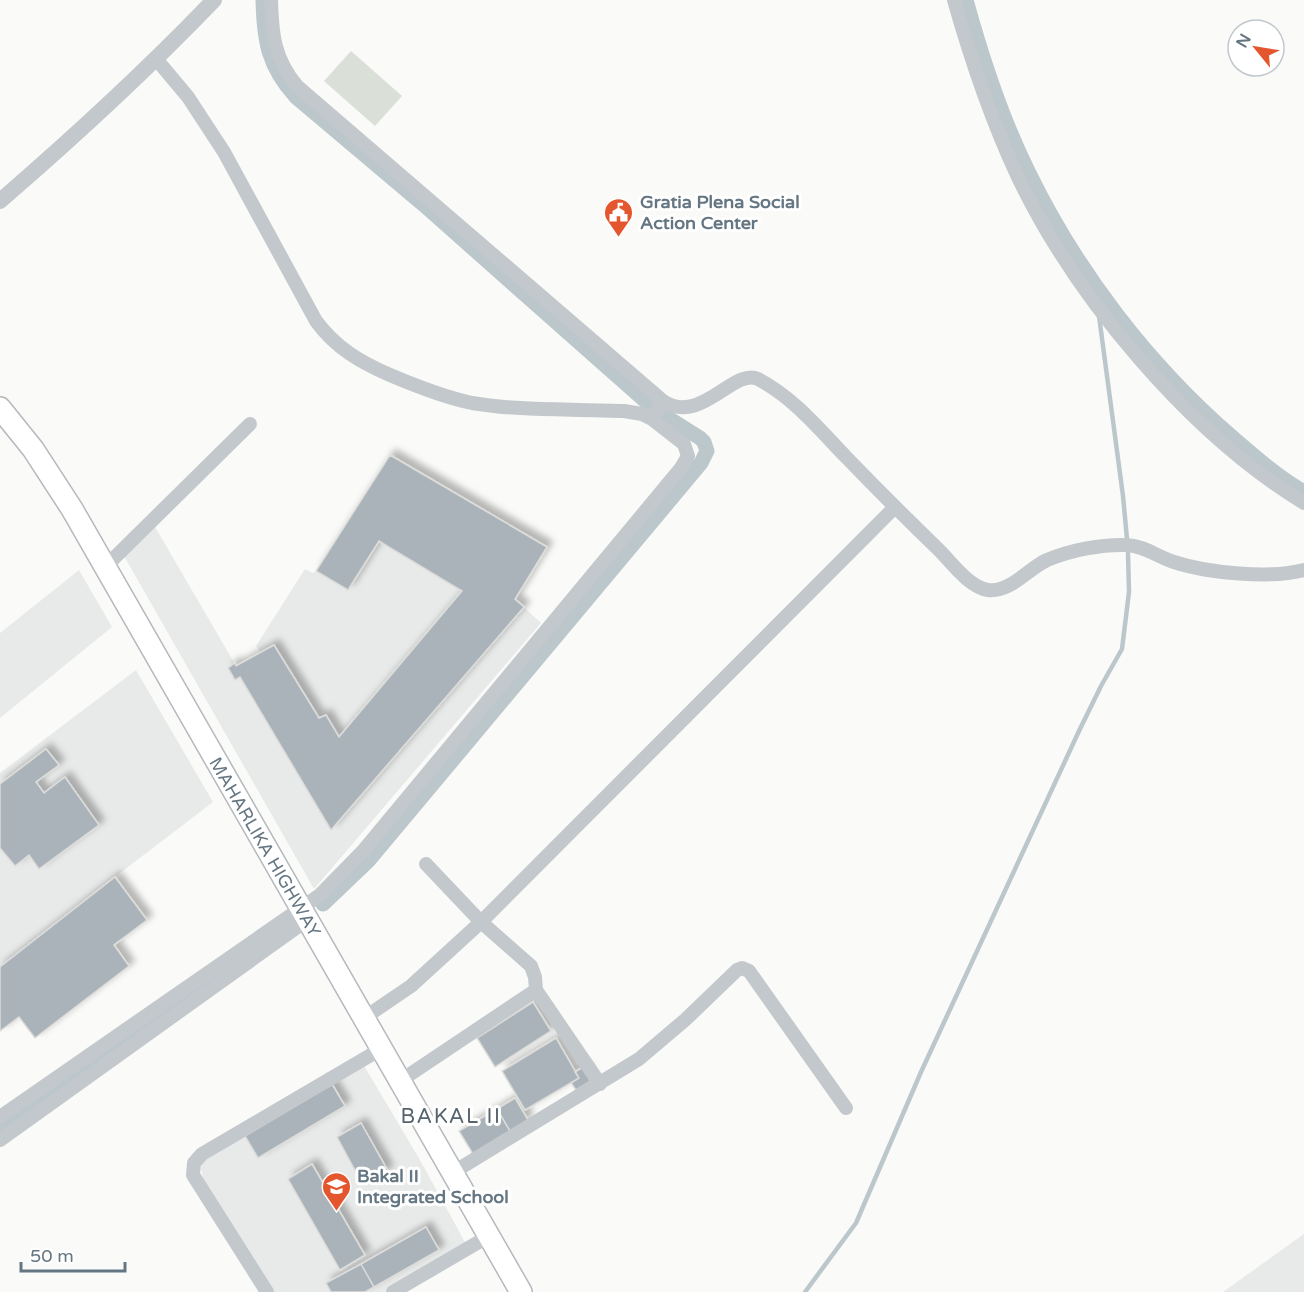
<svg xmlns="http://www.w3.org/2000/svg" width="1304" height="1292" font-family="'Varela Round',sans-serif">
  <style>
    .built { fill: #e8e9e9 }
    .green { fill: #dadfd7 }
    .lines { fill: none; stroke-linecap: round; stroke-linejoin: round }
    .stream { stroke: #bbc7cb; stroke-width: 4.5 }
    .canal { stroke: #bbc7cb; stroke-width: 15 }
    .building { fill: #aab3b9; stroke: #dcdcda; stroke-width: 1.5; filter: url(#shadow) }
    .trunk-casing { stroke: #b4b9bd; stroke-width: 24 }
    .minor { stroke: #c3c8cc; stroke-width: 14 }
    .tertiary { stroke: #c3c8cc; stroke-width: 16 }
    .trunk { stroke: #fff; stroke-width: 21 }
    .labels { text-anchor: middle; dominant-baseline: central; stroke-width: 6; stroke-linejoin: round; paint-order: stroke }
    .poi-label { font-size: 18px; font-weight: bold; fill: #657683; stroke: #fff; text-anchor: start }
    .street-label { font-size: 18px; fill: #657683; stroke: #fff }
    .quarter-label { font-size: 21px; letter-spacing: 1.5px; fill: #57646e; stroke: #fff }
  </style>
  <defs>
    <filter id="shadow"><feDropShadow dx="5.5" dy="-5.5" stdDeviation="3" flood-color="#0004"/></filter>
  </defs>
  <rect width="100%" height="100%" fill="#fafaf8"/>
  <path class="built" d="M390,455l157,92 -32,52 26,24 -227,266 -190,-333 30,-31 82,141 24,-14 -4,-6 49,-77 8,4 3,-2z
    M79,570l33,57 -112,91v-85z
    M136,670l77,132 -98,75 32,43 -33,25 15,21 -94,72 -16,-21 -19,14v-258z
    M363,1064l57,96 46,84 -82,48h-111l-70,-114 -2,-9 1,-7z
    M1304,1234v58h-81z"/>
  <path class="green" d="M351,51l51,45 -27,30 -51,-45z"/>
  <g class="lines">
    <path class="stream" d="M1099,316l24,180 4,43
      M805,1292l51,-69 65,-151 158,-341 22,-45 21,-37 7,-57 -1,-39"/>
    <path class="canal" d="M263,0c1,41 5,66 33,97l128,108 227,201
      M966,0c16,58 35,117 62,171 49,101 120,193 204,266 23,20 46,40 72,55
      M323,904l46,-44 332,-397 6,-12 -3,-9 -4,-4 -38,-24
      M0,1129l244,-172"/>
  </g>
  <path class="building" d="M390,455l157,92 -32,52 9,8 -193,223 -91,-153 -5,3 -7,-12 7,-5 1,3 38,-21 45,73 7,-3 13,22 123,-146 -83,-50 -31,49 -32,-19z
    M46,749l13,16 -23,17 8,11 21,-16 34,48 -60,44 -10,-14 -14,11 -15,-18v-64z
    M115,877l32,43 -33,25 15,21 -94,72 -16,-21 -19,14v-64z
    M533,1002l18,29 -56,36 -18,-29z
    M556,1038l23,40 -54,32 -23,-39z
    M583,1067l8,14 -15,9 -5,-7 8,-5 -4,-6z
    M332,1084l13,22 -87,52 -13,-22z
    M515,1098l13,22 -18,11 -13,-22z
    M497,1109l13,22 -37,23 -14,-23z
    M361,1123l27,48 -25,14 -26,-48z
    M312,1164l53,91 -25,15 -52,-91z
    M426,1227l13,23 -65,37 -13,-23z
    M361,1264l13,23 -9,5h-34l-5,-9z"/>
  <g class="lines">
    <defs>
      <path id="trunk" d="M0,408l33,41 39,60 449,783"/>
    </defs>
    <use href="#trunk" class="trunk-casing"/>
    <path class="minor" d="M954,0c17,60 37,119 63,175 58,122 172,258 287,328
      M157,60l31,37 36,55 92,169c20,27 44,41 74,54 26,11 53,22 82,28 47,8 105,6 152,8l18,3 10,5
      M663,401c38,25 71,-34 95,-22 36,19 61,50 88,78 31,32 62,63 93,93 13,13 30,37 49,40 22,3 41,-22 59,-30 24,-10 55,-16 80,-15 18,1 31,12 47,17 33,11 97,17 130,8
      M105,567l145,-143
      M426,864l55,58 50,44 4,11 1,13 64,94
      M364,1018l47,-32 70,-64 414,-415
      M400,1081l136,-91
      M0,1117l320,-222 43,-44 318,-383 7,-12 -4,-12 -32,-25 11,-18 -366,-315c-23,-28 -25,-51 -26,-86
      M0,1140l307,-220
      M452,1173l187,-114 46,-39 52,-50 5,-2 7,3 97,137
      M267,1292l-74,-117 1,-12 8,-9 179,-105
      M393,1292l96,-56"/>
    <path class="tertiary" d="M0,201c74,-64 146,-130 214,-201"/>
    <use href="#trunk" class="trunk"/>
  </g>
  <defs>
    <symbol id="civic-pin" viewBox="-11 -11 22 30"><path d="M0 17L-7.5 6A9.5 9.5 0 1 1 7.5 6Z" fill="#e4572e" stroke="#fff"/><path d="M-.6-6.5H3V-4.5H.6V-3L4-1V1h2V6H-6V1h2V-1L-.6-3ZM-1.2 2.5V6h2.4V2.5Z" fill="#fff"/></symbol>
    <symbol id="school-pin" viewBox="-11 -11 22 30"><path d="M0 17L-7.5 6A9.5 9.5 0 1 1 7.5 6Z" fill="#e4572e" stroke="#fff"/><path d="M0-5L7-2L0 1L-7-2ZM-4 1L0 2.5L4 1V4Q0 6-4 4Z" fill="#fff"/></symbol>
  </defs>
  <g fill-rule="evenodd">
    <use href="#civic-pin" x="602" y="196" width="33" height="45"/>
    <use href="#school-pin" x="320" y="1170" width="33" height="45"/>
  </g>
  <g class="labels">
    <g class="poi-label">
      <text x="640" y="202">Gratia Plena Social<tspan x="640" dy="21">Action Center</tspan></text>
      <text x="357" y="1176">Bakal II<tspan x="357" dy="21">Integrated School</tspan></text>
    </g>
    <g class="street-label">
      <text transform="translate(265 847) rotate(60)">MAHARLIKA HIGHWAY</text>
    </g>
    <g class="quarter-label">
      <text x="451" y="1116">BAKAL II</text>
    </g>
  </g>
  <g transform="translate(1256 48) rotate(300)"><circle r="28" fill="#ffffff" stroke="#c1c8cd" stroke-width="1.5"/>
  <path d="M0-4.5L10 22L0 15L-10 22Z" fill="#e4572e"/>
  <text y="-9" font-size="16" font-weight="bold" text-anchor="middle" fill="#657683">N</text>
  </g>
  <path d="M21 1262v9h104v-9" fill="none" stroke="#657683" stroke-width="3"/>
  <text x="30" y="1262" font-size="18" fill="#657683" stroke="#ffffff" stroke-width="4.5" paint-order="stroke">50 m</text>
</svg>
